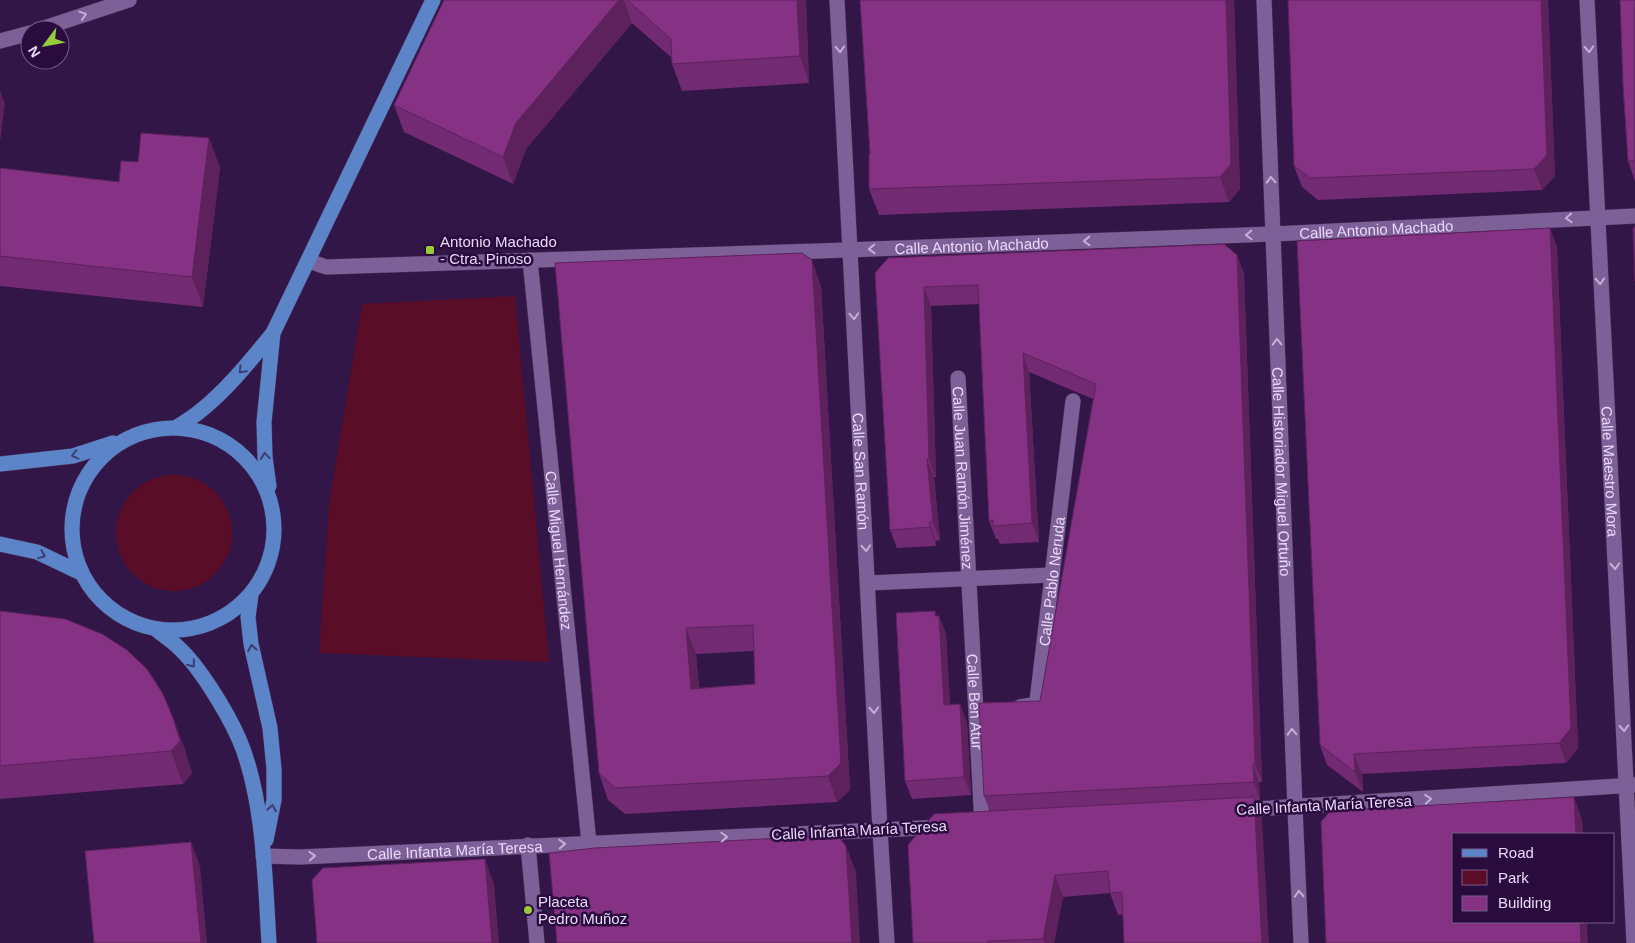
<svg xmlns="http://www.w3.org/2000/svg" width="1635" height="943" font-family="Arial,sans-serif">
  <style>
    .green { fill: #5a0d26 }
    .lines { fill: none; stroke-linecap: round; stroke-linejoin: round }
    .minor-casing { stroke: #48305a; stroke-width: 16 }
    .major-casing { stroke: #48305a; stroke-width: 16 }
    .minor { stroke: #7e6098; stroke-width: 15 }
    .major { stroke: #5c85c9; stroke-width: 15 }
    .wall { fill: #722a72; fill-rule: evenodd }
    .shaded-wall { fill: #5d225c }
    .building { fill: #853184; stroke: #5d225c; fill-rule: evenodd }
    .oneway { stroke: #c4afd7 }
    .oneway2 { stroke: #3d3c75 }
    .poi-dot { fill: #96cc3a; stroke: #290b3d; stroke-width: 2 }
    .labels { text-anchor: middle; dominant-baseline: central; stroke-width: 5; stroke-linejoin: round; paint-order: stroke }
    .street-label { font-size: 15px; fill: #e9d9f9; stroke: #290b3d }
    .poi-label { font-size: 15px; fill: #e9d9f9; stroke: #290b3d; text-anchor: start }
  </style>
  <rect width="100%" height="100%" fill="#331648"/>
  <path class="green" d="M515,296l34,366 -230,-9 10,-149 33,-200z
    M116 533a58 58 0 1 1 116 0a58 58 0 1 1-116 0Z"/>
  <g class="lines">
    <defs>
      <g id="minor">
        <path id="s1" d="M837,0l43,830 7,113"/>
        <path id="s2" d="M1264,0l31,808 6,135"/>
        <path id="s3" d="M1587,0l47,943"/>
        <path d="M38,30l91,-30"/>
        <path d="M0,41l30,-8"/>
        <path id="s4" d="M530,260l59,583"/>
        <path id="s5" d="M309,261l17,6 493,-16 454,-17 362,-18"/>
        <path id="s6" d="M958,378l24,446"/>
        <path d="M868,583l183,-8"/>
        <path id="s7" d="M1020,707l12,-2 5,-4 36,-300"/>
        <path d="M1239,810l396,-25"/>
        <path d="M528,845l9,98"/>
        <path id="s8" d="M263,856l37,1 643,-30"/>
      </g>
      <path id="major" d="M177,427c7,-5 15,-9 22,-15 28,-22 51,-51 74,-79l160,-333
        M72 529a101 101 0 1 1 202 0a101 101 0 1 1-202 0Z
        M0,464l73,-8 40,-13
        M269,486l-4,-29 -1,-35 9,-89
        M0,544l37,8 44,21
        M251,595l-3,22 3,27 19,84 4,41v31l-8,40
        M157,630c7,6 15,11 21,17 22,20 49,65 61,92 25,58 26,141 30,204"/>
    </defs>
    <use href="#minor" class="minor-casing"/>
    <use href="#major" class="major-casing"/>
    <use href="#minor" class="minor"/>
    <use href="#major" class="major"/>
  </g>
  <path class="wall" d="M444,0h362l3,83 -127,8 -10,-27v-6l-40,-35 -106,126 -13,35 -109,-52 -10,-27z
    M860,0h374l6,189 -11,13 -350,13 -10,-26 1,-35z
    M1288,0h260l7,176 -13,14 -224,10 -16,-13 -8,-21z
    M1635,0v181l-7,-20z
    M209,138l11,30 -17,139 -203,-21v-118l119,14 19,-20z
    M1550,228l7,20 21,500 -12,15 -204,11 1,18 -36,-27 -7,-20z
    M875,273h369l18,509h-3l1,18 -5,1 7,18 -139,95 -5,1 -8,-22 -47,4 -9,46h-141l77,-132 -6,-15 56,-95 53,-302 -64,-27 10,170 -39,2 -2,-5h-2l-7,-18 -10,-217 -48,2 5,171h-2l6,63 -4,1v5l-39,2 -7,-18z
    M821,286l29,504 -13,12 -212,12 -17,-14 -9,-27zM754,651l1,33 -56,4 -3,-34z
    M0,611l173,107 12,32 7,23 -9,11 -183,15z
    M936,616h3l7,18 4,71 10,-1 7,19 4,72 -59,4 -7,-18z"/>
  <path class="shaded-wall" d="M619,0h5l8,23 -106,126 -13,35 -10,-27 13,-34z
    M797,0h9l3,83 -9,-27z
    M1226,0h8l6,189 -11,13 -9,-25z
    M1541,0h7l7,176 -13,14 -8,-21z
    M0,91l5,13 -5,38z
    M209,138l11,30 -17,139 -11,-30z
    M1550,228l7,20 21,500 -12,15 -7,-20z
    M1237,255l7,18 18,509 -7,-18z
    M812,260l9,26 29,504 -13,12 -9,-26z
    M924,287l7,19 5,171 -7,-18z
    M1023,353l6,19 10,170 -7,-19z
    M927,459l7,18 6,63 -7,-18z
    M929,522l7,19v5l-6,-19z
    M935,611l4,13v-8l7,18 5,89 -7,-18z
    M686,628l10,26 5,61 -10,-26z
    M960,704l7,19 4,72 -7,-18z
    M173,718l12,32 7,23 -9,11 -12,-33z
    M1354,754l8,20 1,18 -8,-20z
    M1253,764l6,18 1,18 -6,-18z
    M1254,797l8,22 7,124h-7z
    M1574,797l8,23 1,14h-7z
    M191,842l9,24 7,77h-6z
    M846,846l10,26 4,71h-8z
    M485,859l9,25 5,59h-7z
    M1055,875l8,22 -9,46h-9l-2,-4z
    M1580,922h7l1,21h-7z"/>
  <path class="building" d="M444,0h175l-103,123 -13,34 -109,-52z
    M627,0h170l3,56 -128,8 -1,-25z
    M860,0h366l5,164 -11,13 -351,12v-35h1z
    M1288,0h253l6,155 -13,14 -224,9 -16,-12z
    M1620,0h15v161h-7l-5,-76z
    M141,133l68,5 -17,139 -192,-21v-88l119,14 2,-21 17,1z
    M1635,226v55l-2,-52z
    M1550,228l21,500 -12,15 -205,11 1,18 -35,-27 -23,-504z
    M1224,244l13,11 16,446 2,63h-2l1,18 -270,14 -5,-93 61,-2 56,-317 -73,-31 9,170 -39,3v-6l-4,1 -11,-236 -54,2 5,172h-2l6,63h-4l1,5 -40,3 -15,-257 13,-15z
    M802,253l10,7 29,503 -13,13 -213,12 -16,-15 -44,-510zM753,625l2,59 -64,5 -5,-61z
    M0,611l65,8 37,15 25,16 20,19 16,25 10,24 7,23 -9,10 -171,15z
    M935,611v5h4l5,89 16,-1 4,73 -59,4 -9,-168z
    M1254,797l8,146h-138l-2,-51 -12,1 -2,-22 -53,4 -12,64 -55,2v2h-75l-5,-98 26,-31z
    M1574,797l2,37h-122v88h126l1,21h-255l-5,-121 9,-11z
    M837,835l9,11 6,97h-295l-8,-90 46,-5z
    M191,842l10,101h-107l-9,-92z
    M485,859l7,84h-175l-5,-63 11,-12z"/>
  <defs><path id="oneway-chevron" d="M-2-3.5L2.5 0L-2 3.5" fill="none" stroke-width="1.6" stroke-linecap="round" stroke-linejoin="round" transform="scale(1.25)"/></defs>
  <g class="oneway">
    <use href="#oneway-chevron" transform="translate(83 15) rotate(-18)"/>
    <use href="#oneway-chevron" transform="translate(840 49) rotate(87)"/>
    <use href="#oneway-chevron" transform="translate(1589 49) rotate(87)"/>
    <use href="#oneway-chevron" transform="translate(1271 180) rotate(-92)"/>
    <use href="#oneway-chevron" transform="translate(1569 218) rotate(177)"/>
    <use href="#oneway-chevron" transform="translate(1249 235) rotate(178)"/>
    <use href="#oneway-chevron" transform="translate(1087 241) rotate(178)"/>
    <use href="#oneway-chevron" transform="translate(872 249) rotate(178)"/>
    <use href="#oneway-chevron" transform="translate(1600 281) rotate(87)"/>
    <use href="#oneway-chevron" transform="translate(854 316) rotate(87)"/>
    <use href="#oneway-chevron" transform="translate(1277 342) rotate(-92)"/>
    <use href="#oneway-chevron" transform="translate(866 548) rotate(87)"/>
    <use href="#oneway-chevron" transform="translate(1615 566) rotate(87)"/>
    <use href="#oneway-chevron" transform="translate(874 710) rotate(87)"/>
    <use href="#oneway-chevron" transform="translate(1624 728) rotate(87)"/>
    <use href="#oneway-chevron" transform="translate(1292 732) rotate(-92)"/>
    <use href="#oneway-chevron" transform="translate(1428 799) rotate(-4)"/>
    <use href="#oneway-chevron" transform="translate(724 837) rotate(-2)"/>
    <use href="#oneway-chevron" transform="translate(562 844) rotate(-2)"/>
    <use href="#oneway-chevron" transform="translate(312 856) rotate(-3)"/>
    <use href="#oneway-chevron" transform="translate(1299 894) rotate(-93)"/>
  </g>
  <g class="oneway2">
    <use href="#oneway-chevron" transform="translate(242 370) rotate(133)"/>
    <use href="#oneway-chevron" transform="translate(75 455) rotate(166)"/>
    <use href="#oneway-chevron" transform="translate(265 456) rotate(-95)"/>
    <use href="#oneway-chevron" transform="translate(42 555) rotate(22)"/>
    <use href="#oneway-chevron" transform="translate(252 648) rotate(-100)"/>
    <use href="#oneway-chevron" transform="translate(192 664) rotate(51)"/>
    <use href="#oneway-chevron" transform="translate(272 808) rotate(-80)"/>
  </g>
  <g class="poi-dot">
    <rect x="425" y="245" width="10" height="10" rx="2.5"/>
    <circle cx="528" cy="910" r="5"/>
  </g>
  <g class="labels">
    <g class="street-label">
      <text stroke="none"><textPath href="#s5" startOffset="1069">Calle Antonio Machado</textPath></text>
      <text stroke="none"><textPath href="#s5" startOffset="664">Calle Antonio Machado</textPath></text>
      <text stroke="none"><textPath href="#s1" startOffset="472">Calle San Ramón</textPath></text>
      <text stroke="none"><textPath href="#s2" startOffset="472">Calle Historiador Miguel Ortuño</textPath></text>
      <text stroke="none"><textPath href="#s3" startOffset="472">Calle Maestro Mora</textPath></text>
      <text stroke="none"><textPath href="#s6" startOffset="100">Calle Juan Ramón Jiménez</textPath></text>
      <text stroke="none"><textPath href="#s4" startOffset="292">Calle Miguel Hernández</textPath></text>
      <text stroke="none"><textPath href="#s7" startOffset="139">Calle Pablo Neruda</textPath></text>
      <text stroke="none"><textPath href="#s6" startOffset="324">Calle Ben Atur</textPath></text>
      <text transform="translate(1324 805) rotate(-3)">Calle Infanta María Teresa</text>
      <text transform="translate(859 830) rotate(-3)">Calle Infanta María Teresa</text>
      <text stroke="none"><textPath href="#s8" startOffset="192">Calle Infanta María Teresa</textPath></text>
    </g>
    <g class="poi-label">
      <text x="440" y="241">Antonio Machado<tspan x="440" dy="17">- Ctra. Pinoso</tspan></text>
      <text x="538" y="901">Placeta<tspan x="538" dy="17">Pedro Muñoz</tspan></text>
    </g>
  </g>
  <rect x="1452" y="833" width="162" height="90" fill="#290b3d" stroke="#765d88"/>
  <rect x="1462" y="849" width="25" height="8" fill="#5c85c9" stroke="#765d88"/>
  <text x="1498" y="858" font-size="15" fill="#e9d9f9">Road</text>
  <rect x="1462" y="870" width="25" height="15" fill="#5a0d26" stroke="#765d88"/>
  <text x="1498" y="883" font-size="15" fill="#e9d9f9">Park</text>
  <rect x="1462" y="896" width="25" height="15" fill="#853184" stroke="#765d88"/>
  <text x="1498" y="908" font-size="15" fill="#e9d9f9">Building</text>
  <g transform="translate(45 45) rotate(238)"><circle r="24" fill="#290b3d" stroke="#765d88"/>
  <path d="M0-4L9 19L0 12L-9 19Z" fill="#96cc3a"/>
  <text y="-8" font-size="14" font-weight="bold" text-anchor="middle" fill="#e9d9f9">N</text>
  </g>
</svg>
